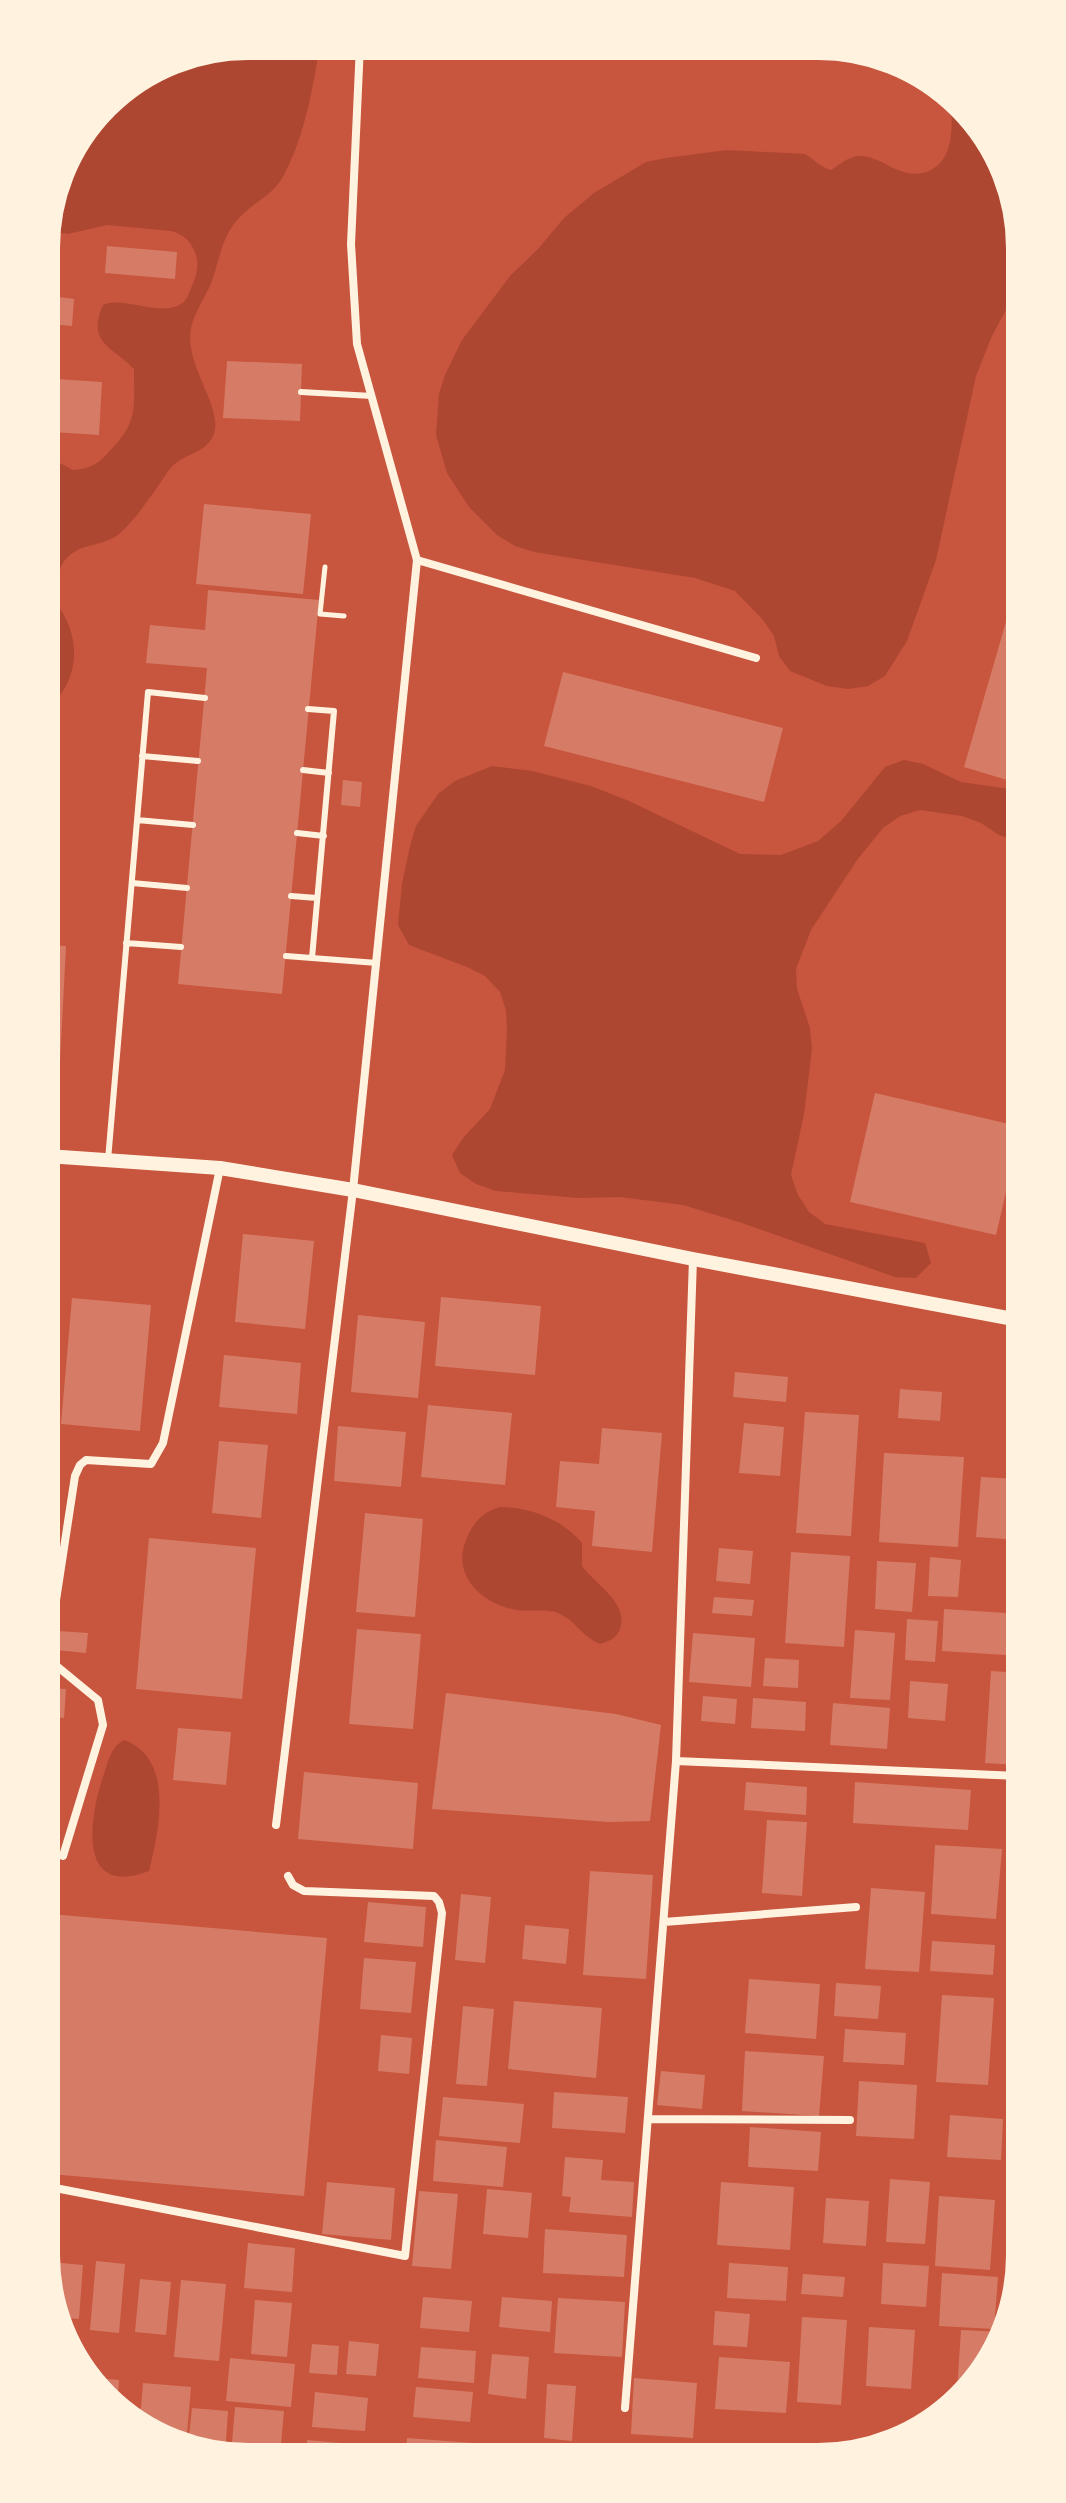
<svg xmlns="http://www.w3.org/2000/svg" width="1066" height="2503" font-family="Rubik,sans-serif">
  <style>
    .green { fill: #ae4732 }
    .building { fill: #d67c66 }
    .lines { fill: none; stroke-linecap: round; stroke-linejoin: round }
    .path { stroke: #fff3e0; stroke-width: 5 }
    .service { stroke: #fff3e0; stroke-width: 6 }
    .minor { stroke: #fff3e0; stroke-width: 8 }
    .tertiary { stroke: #fff3e0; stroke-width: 14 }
    .rim { fill: none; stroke: #fff3e0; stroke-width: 4 }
  </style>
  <rect width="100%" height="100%" fill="#c8553d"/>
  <path class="green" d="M248,44h72c-7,44 -15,90 -35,129 -10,21 -28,27 -43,42 -21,19 -22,46 -32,71 -6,12 -14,25 -18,38 -12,40 38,88 19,116 -8,12 -24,14 -35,23 -6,4 -11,13 -15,19 -13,18 -25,37 -42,52 -16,13 -39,8 -54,26 -9,12 -10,26 -11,40 28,35 28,80 -8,110l-1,-252 13,4 15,8c14,-1 24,-5 33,-15 32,-33 28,-42 28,-86 -21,-22 -48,-26 -31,-64 22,-11 66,18 84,-7 1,-2 4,-10 5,-12 5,-11 8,-24 2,-36 -5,-11 -12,-16 -23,-19l-64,-6 -39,9 -23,-3 20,-73 37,-49 10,-6 1,-8 57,-36z
    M950,93l3,2 62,101v97l-23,43 -16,40 -40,184 -29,81 -22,35 -17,10 -20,3 -21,-3 -37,-15 -11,-15 -5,-20 -11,-16 -28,-29 -40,-13 -161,-26 -19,-6 -18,-11 -28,-28 -22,-34 -11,-38 3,-41 6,-19 17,-35 48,-64 28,-27 26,-31 30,-25 52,-31 20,-4 61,-8 78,4c10,6 15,13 26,16 8,-5 17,-13 27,-14 17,-1 31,12 46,16 8,3 18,2 25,-1 28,-12 23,-52 21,-78z
    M904,760l19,4 38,18 56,8v51l-18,-6 -18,-12 -19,-7 -42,-6 -20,6 -17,12 -26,32 -46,70 -15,39 1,20 13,39 2,21 -8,65 -13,61 7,20 11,17 16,12 100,19 6,20 -15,15 -21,-1 -153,-54 -59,-18 -63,-8 -42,1 -82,-7 -20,-7 -16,-11 -8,-18 11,-17 27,-29 15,-39 2,-40 -1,-20 -6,-18 -15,-16 -18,-9 -58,-22 -11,-20 4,-41 8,-38 6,-20 22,-32 17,-13 37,-15 40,5 59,15 38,15 111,53 41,1 37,-14 23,-20 44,-54z
    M500,1507c30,0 63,13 82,36v23c13,18 47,37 38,63 -4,10 -11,12 -20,15 -20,-9 -24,-23 -40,-30 -11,-6 -30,-2 -43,-4 -34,-5 -66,-34 -51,-70 7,-17 16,-28 34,-33z
    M124,1740c51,18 35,91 25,131 -72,27 -60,-52 -46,-94 5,-15 7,-29 21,-37z
    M899,2434l-29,18 -151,1 130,-10z"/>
  <path class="building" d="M107,246l70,6 -2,27 -70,-6z
    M52,296l22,3 -2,27 -23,-2z
    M227,361l75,3 -2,57 -77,-3z
    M57,379l45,3 -3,53 -46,-3z
    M204,504l107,10 -8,80 -107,-10z
    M1016,587l1,196 -53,-16z
    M208,590l111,10 -37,394 -104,-10 29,-316 -61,-5 4,-38 55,5z
    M563,672l220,56 -19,74 -220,-56z
    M343,780l19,2 -2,25 -19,-2z
    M47,945l19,1 -6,116 -13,-1z
    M875,1093l143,33v14l-22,95 -146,-33z
    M243,1234l71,7 -9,88 -70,-7z
    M441,1297l100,9 -6,69 -100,-9z
    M72,1298l79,7 -11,126 -79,-7z
    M358,1315l67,7 -7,76 -67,-6z
    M224,1355l77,8 -4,51 -78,-7z
    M735,1372l53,5 -2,25 -53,-5z
    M900,1389l42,3 -2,29 -42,-3z
    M428,1405l84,8 -7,72 -84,-8z
    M805,1412l54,3 -8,121 -55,-3z
    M744,1423l40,4 -4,49 -41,-3z
    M338,1426l68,6 -5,55 -67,-6z
    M602,1428l60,5 -10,119 -60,-6 3,-35 -39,-4 4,-46 39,3z
    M219,1441l49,4 -7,73 -49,-5z
    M884,1453l80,4 -6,90 -79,-5z
    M981,1477l38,2v61l-43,-3z
    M365,1513l58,6 -8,98 -59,-5z
    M149,1538l107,10 -14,151 -106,-10z
    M719,1548l34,3 -3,33 -34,-3z
    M791,1552l59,4 -6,91 -59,-4z
    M930,1557l31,3 -3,37 -30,-1z
    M877,1561l39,2 -4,49 -37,-3z
    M714,1597l40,3 -2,16 -40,-3z
    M944,1609l76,5v42l-78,-5z
    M907,1619l31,2 -3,41 -30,-2z
    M357,1629l64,5 -8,95 -64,-5z
    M855,1630l40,3 -5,67 -40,-2z
    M58,1631l30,2 -2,20 -30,-3z
    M693,1633l62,5 -4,49 -62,-5z
    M765,1658l34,2 -1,28 -35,-2z
    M991,1671l29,2v92l-35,-2z
    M910,1681l38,3 -3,37 -37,-3z
    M49,1688l17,1 -2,29 -15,-2z
    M446,1693l170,21 45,11 -11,96 -42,1 -176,-13z
    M703,1696l34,3 -2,25 -34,-3z
    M753,1698l53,4 -1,29 -54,-3z
    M833,1703l57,5 -3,41 -57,-4z
    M178,1728l53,4 -5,53 -53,-5z
    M304,1772l114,11 -5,66 -115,-10z
    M746,1782l61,5 -1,28 -62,-5z
    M855,1782l116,8 -3,40 -115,-7z
    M767,1820l40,2 -5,74 -40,-3z
    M935,1845l67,4 -6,70 -65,-5z
    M590,1871l63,4 -7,104 -63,-4z
    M871,1888l54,4 -6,80 -54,-3z
    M461,1894l30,3 -6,66 -30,-3z
    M368,1902l58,5 -3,40 -59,-5z
    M50,1914l277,24 -23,258 -254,-22z
    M525,1925l44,4 -3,35 -44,-5z
    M932,1941l63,4 -2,30 -63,-4z
    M364,1958l52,4 -5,51 -51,-4z
    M749,1979l71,5 -4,55 -71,-6z
    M836,1983l45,3 -3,33 -44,-3z
    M942,1995l52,3 -6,87 -52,-3z
    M514,2001l88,7 -6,70 -88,-9z
    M463,2006l31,3 -7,77 -31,-2z
    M845,2029l61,4 -2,32 -61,-3z
    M381,2035l31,3 -3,36 -31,-3z
    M745,2051l79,5 -5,60 -77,-5z
    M661,2071l44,4 -3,34 -45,-4z
    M859,2081l58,4 -3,54 -58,-3z
    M554,2092l74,5 -3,36 -73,-5z
    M443,2097l81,7 -4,39 -81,-7z
    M950,2115l53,4 -2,41 -54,-3z
    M750,2127l71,5 -3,39 -70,-4z
    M436,2140l71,7 -4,40 -70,-6z
    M565,2157l38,3 -2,20 33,2 -2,35 -63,-5 2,-15 -9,-1z
    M890,2179l40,3 -5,62 -39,-2z
    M327,2182l68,6 -4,52 -69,-6z
    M721,2182l73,5 -4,63 -73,-5z
    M487,2189l45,4 -4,45 -45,-4z
    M419,2191l39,3 -7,75 -39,-3z
    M939,2196l56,4 -5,70 -55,-4z
    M826,2198l43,3 -3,45 -43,-3z
    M545,2229l82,6 -3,42 -81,-4z
    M248,2243l47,5 -3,44 -48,-4z
    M96,2261l29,3 -6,69 -29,-3z
    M51,2262l32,3 -4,54 -22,-2 -6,-10z
    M729,2263l59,4 -2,34 -59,-3z
    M883,2263l46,3 -3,41 -45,-3z
    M942,2273l56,4 -4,52 -55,-3z
    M803,2274l42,3 -2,20 -42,-3z
    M140,2279l31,3 -5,53 -31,-3z
    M181,2280l45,4 -7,77 -45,-4z
    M423,2297l49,4 -3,31 -49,-4z
    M502,2297l50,4 -2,31 -51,-5z
    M558,2298l67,4 -3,55 -68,-4z
    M255,2300l37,3 -5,54 -36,-3z
    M715,2311l35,3 -3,33 -34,-2z
    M802,2317l45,3 -6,85 -44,-3z
    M869,2327l46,3 -4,59 -45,-3z
    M961,2330l41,2v9l-30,48 -5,3 -10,-1z
    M349,2341l30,3 -3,32 -30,-2z
    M312,2344l27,2 -2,29 -28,-2z
    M421,2347l55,4 -2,32 -56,-5z
    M492,2354l37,3 -3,42 -38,-5z
    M719,2357l71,5 -4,51 -71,-4z
    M230,2358l65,6 -4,43 -65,-6z
    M95,2378l24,2 -2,30 -4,-2z
    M634,2378l63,5 -4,55 -62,-4z
    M143,2383l48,4 -4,47 -26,-2 -21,-11z
    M547,2384l29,2 -4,55 -28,-3z
    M416,2387l57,5 -3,30 -57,-5z
    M315,2392l53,6 -3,33 -53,-4z
    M235,2407l49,4 -4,44h-49z
    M192,2408l36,3 -3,44h-16l-21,-10z
    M407,2438l66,5 -1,11h-66z
    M307,2440l78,7 -1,7 -78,1z"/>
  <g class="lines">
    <path class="path" d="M325,567l-5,47 24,2"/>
    <path class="service" d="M301,392l71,4
      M308,709l26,2 -22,247
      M142,756l56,5
      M303,770l26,3
      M137,820l56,5
      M297,833l27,3
      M132,883l55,5
      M291,896l26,2
      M126,943l55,4
      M286,956l91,7
      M108,1160l40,-468 57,6"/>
    <path class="minor" d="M417,560l339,98
      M49,1646l26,-170 5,-11 6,-5 65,4 12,-21 57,-275
      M49,1654l4,9 45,37 5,25 -40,131
      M676,1761l344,15
      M276,1825l77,-635 64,-630 -60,-216 -6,-100 9,-199
      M664,1922l192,-15
      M648,2119l202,1
      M50,2187l355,69 37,-343 -3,-11 -5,-6 -130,-5 -11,-6 -5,-9
      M625,2408l51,-647 17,-502"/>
    <path class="tertiary" d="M47,1156l173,12 133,22 340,69 326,61"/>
  </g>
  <path d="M0 0H1066V2503H0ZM248 58H818A190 190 0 0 1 1008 248V2255A190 190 0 0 1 818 2445H248A190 190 0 0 1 58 2255V248A190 190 0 0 1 248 58Z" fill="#fff3e0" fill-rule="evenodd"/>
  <path class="rim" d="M248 58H818A190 190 0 0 1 1008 248V2255A190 190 0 0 1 818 2445H248A190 190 0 0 1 58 2255V248A190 190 0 0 1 248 58Z"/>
</svg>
